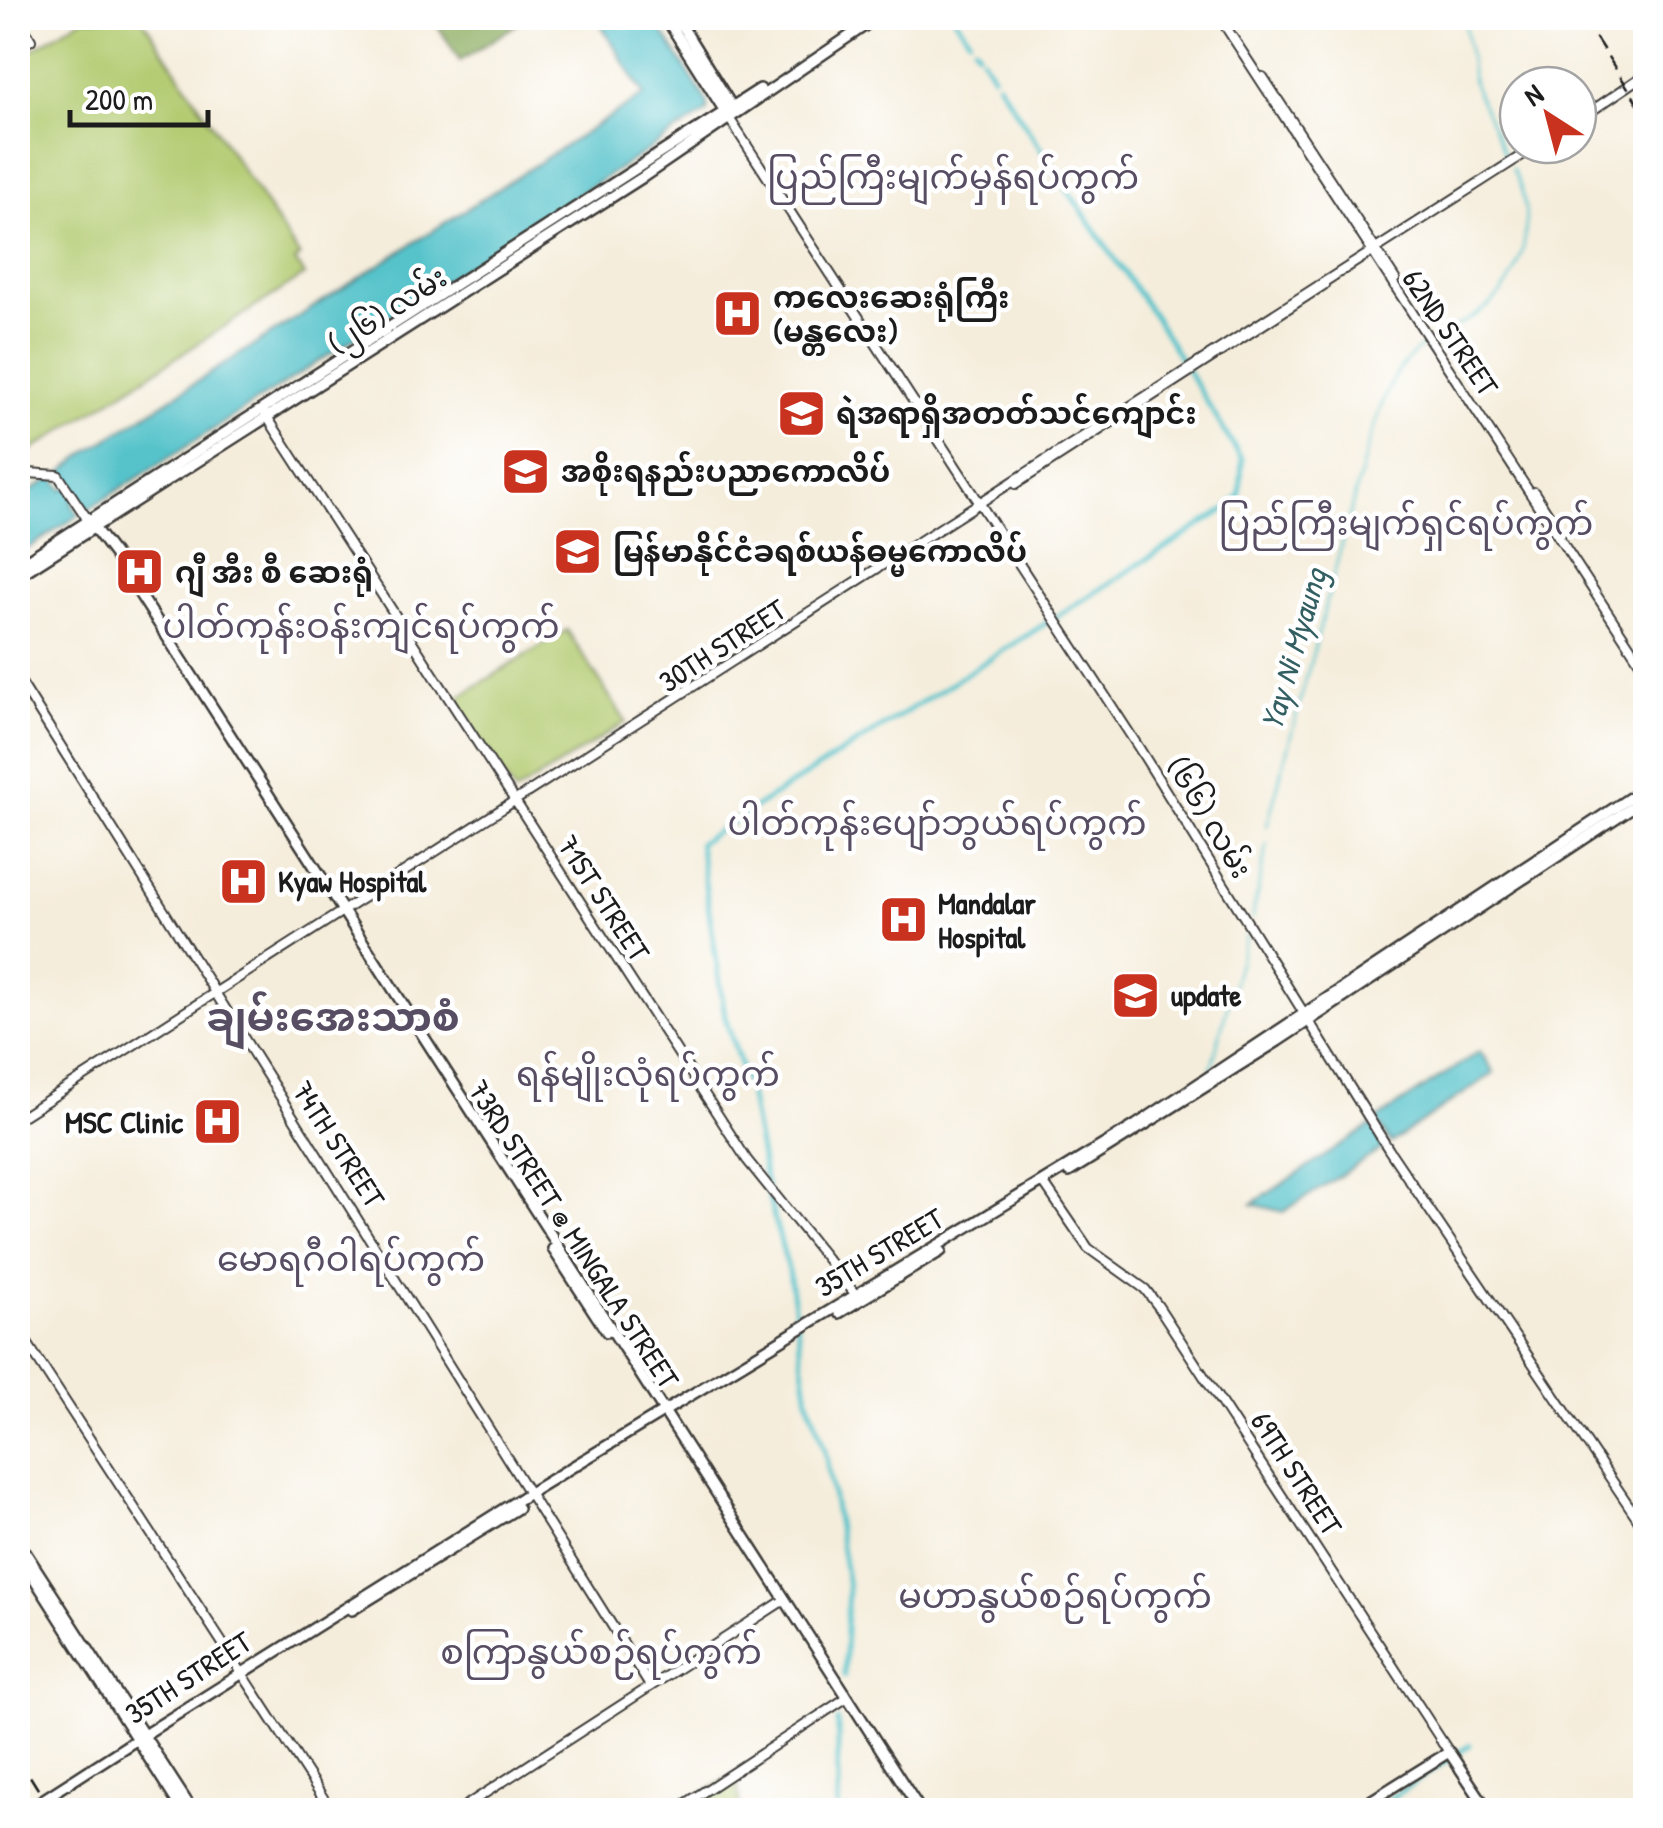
<svg xmlns="http://www.w3.org/2000/svg" width="1663" height="1828" font-family="'Patrick Hand','Noto Sans Myanmar',sans-serif">
  <style>
    .green { fill: #b3cb71; stroke: #687446; stroke-width: 2.5 }
    .forest { fill: #8eaf63; stroke: #556640; stroke-width: 2.5 }
    .water { fill: #56c3cb; stroke: #397074; stroke-width: 2.5 }
    .lines { fill: none; stroke-linecap: round; stroke-linejoin: round }
    .stream { stroke: #56c3cb; stroke-width: 2.5 }
    .canal { stroke: #56c3cb; stroke-width: 5 }
    .secondary-casing { stroke: #3d3b39; stroke-width: 12 }
    .primary-casing { stroke: #3d3b39; stroke-width: 14 }
    .secondary { stroke: #fff; stroke-width: 8 }
    .primary { stroke: #fff; stroke-width: 9 }
    .rail { stroke: #1c1c1c; stroke-width: 2.5; stroke-dasharray: 15 8; stroke-linecap: butt }
    .primary-bridge-casing { stroke: #3d3b39; stroke-width: 14; stroke-linecap: butt }
    .primary-bridge { stroke: #fff; stroke-width: 9 }
    .labels { text-anchor: middle; dominant-baseline: central; stroke-width: 9; stroke-linejoin: round; paint-order: stroke }
    .poi-label { font-size: 30px; font-weight: bold; fill: #1c1c1c; stroke: #fff; text-anchor: start }
    .street-label { font-size: 30px; fill: #1c1c1c; stroke: #fff }
    .water-label { font-size: 32px; font-style: italic; fill: #335f62; stroke: #fff }
    .quarter-label { font-size: 35px; fill: #584e63; stroke: #fff }
    .district-label { font-size: 40px; font-weight: bold; fill: #584e63; stroke: #fff }
  </style>
  <rect width="100%" height="100%" fill="#fff"/>
  <filter id="ink" filterUnits="userSpaceOnUse"><feTurbulence type="fractalNoise" baseFrequency=".01" numOctaves="2"/><feDisplacementMap in="SourceGraphic" scale="20" xChannelSelector="R" yChannelSelector="G"/><feConvolveMatrix kernelMatrix="1 2 1 2 8 2 1 2 1" color-interpolation-filters="sRGB"/></filter>
  <filter id="wash" filterUnits="userSpaceOnUse"><feTurbulence type="fractalNoise" baseFrequency=".0048" numOctaves="4" result="noise"/><feDisplacementMap in="SourceGraphic" scale="40" xChannelSelector="R" yChannelSelector="G"/><feGaussianBlur stdDeviation="2.25" result="paint"/><feColorMatrix in="noise" values="0 0 0 0 0 0 0 0 0 0 0 0 0 0 0 0 0 1.4 0 .05"/><feComposite in="paint" operator="in"/></filter>
  <g filter="url(#wash)">
    <rect width="100%" height="100%" fill="#f5eddb"/>
    <path class="green" d="M83,18h59l158,239 -5,4 10,14 -279,179 -8,-12v-383z
      M567,630l59,92 -111,71 -61,-93z
      M737,1772l3,38h-64z"/>
    <path class="forest" d="M451,18h64l4,5 -59,38 -22,-35z"/>
    <path class="water" d="M597,18h57l54,85 -1,9 -621,399 -8,-14 -7,5 8,13 -61,40v-57l36,-21 9,13 7,-5 -8,-13 24,-19 558,-358z
      M1480,1051l14,22 -103,70 -15,-23z
      M1372,1125l13,22 -102,65 -31,-8z"/>
    <g class="lines">
      <path class="stream" d="M1464,18l9,66 35,77
        M1267,826l101,-381c10,-29 18,-61 39,-85 18,-21 49,-31 72,-47 47,-31 60,-96 33,-145
        M1252,918l15,-74
        M1210,1072l36,-136"/>
      <path class="canal" d="M955,18l14,20
        M974,46l4,6
        M982,58l11,17
        M998,83l61,94
        M844,1676l4,-89 -23,-136 -17,-52 -19,-127 -21,-76 -19,-104 -24,-75 -26,-174 529,-335 12,-13 2,-35 -86,-141 -92,-134
        M838,1810v-89
        M1373,1810l97,-65"/>
    </g>
  </g>
  <g filter="url(#ink)">
    <g class="lines">
      <defs>
        <path id="secondary" d="M1220,18l426,653
          M18,48l13,-8 -13,-22
          M1263,77l132,202
          M729,118l410,630 250,402 257,381
          M1578,120l68,-46
          M262,409l485,751 109,135
          M18,463l10,10 30,2 28,42
          M1016,484l308,-199
          M1534,492l27,42
          M18,678l632,1008
          M18,1119l1520,-974
          M1043,1182l45,66 57,41 13,17 291,446
          M18,1329l313,481
          M459,1810l322,-208
          M676,1810l167,-110"/>
        <path id="primary" d="M666,18l60,95
          M677,18l57,92
          M86,517l28,37 806,1256
          M18,566l742,-477
          M18,576l625,-399 233,-159
          M1069,1172l209,-131 368,-243
          M553,1249l54,83
          M839,1313l102,-62
          M18,1541l174,269
          M18,1553l164,257
          M352,1610l166,-102
          M128,1745l398,-250 610,-370 510,-338
          M1356,1810l93,-58 39,58"/>
      </defs>
      <use href="#secondary" class="secondary-casing"/>
      <use href="#primary" class="primary-casing"/>
      <use href="#secondary" class="secondary"/>
      <use href="#primary" class="primary"/>
      <path class="rail" d="M1583,18l63,98
        M18,1757l33,53"/>
      <defs>
        <path id="primary-bridge" d="M27,1810l101,-65"/>
      </defs>
      <use href="#primary-bridge" class="primary-bridge-casing"/>
      <use href="#primary-bridge" class="primary-bridge"/>
    </g>
  </g>
  <defs>
    <symbol id="hospital-square" viewBox="-11 -11 22 22"><rect x="-9" y="-9" width="18" height="18" rx="4" fill="#c8321e" stroke="#fff"/><path d="M-5-5h3v3.5h4V-5h3V5h-3V1.5h-4V5h-3Z" fill="#fff"/></symbol>
    <symbol id="university-square" viewBox="-11 -11 22 22"><rect x="-9" y="-9" width="18" height="18" rx="4" fill="#c8321e" stroke="#fff"/><path d="M0-5L7-2L0 1L-7-2ZM-4 1L0 2.5L4 1V4Q0 6-4 4Z" fill="#fff"/></symbol>
  </defs>
  <g fill-rule="evenodd">
    <use href="#hospital-square" x="710" y="286" width="55" height="55"/>
    <use href="#university-square" x="774" y="386" width="55" height="55"/>
    <use href="#university-square" x="498" y="444" width="55" height="55"/>
    <use href="#university-square" x="550" y="524" width="55" height="55"/>
    <use href="#hospital-square" x="112" y="544" width="55" height="55"/>
    <use href="#hospital-square" x="216" y="854" width="55" height="55"/>
    <use href="#hospital-square" x="876" y="892" width="55" height="55"/>
    <use href="#university-square" x="1108" y="968" width="55" height="55"/>
    <use href="#hospital-square" x="190" y="1094" width="55" height="55"/>
  </g>
  <g class="labels">
    <g class="poi-label">
      <text x="773" y="297">ကလေးဆေးရုံကြီး<tspan x="773" dy="34">(မန္တလေး)</tspan></text>
      <text x="836" y="413">ရဲအရာရှိအတတ်သင်ကျောင်း</text>
      <text x="561" y="471">အစိုးရနည်းပညာကောလိပ်</text>
      <text x="613" y="551">မြန်မာနိုင်ငံခရစ်ယန်ဓမ္မကောလိပ်</text>
      <text x="175" y="572">ဂျီ အီး စီ ဆေးရုံ</text>
      <text x="278" y="881">Kyaw Hospital</text>
      <text x="938" y="903">Mandalar<tspan x="938" dy="34">Hospital</tspan></text>
      <text x="1171" y="995">update</text>
      <text x="183" y="1122" text-anchor="end">MSC Clinic</text>
    </g>
    <g class="street-label">
      <text transform="translate(387 310) rotate(-33)">(၂၆) လမ်း</text>
      <text transform="translate(1451 332) rotate(56)">62ND STREET</text>
      <text transform="translate(722 645) rotate(-33)">30TH STREET</text>
      <text transform="translate(1210 817) rotate(59)">(၆၆) လမ်း</text>
      <text transform="translate(604 898) rotate(57)">71ST STREET</text>
      <text transform="translate(339 1144) rotate(57)">74TH STREET</text>
      <text transform="translate(574 1234) rotate(57)">73RD STREET @ MINGALA STREET</text>
      <text transform="translate(879 1252) rotate(-31)">35TH STREET</text>
      <text transform="translate(1297 1473) rotate(57)">69TH STREET</text>
      <text transform="translate(188 1677) rotate(-33)">35TH STREET</text>
    </g>
    <g class="water-label">
      <text transform="translate(1293 649) rotate(-74)">Yay Ni Myaung</text>
    </g>
    <g class="quarter-label">
      <text x="953" y="176">ပြည်ကြီးမျက်မှန်ရပ်ကွက်</text>
      <text x="1406" y="522">ပြည်ကြီးမျက်ရှင်ရပ်ကွက်</text>
      <text x="361" y="625">ပါတ်ကုန်းဝန်းကျင်ရပ်ကွက်</text>
      <text x="937" y="822">ပါတ်ကုန်းပျော်ဘွယ်ရပ်ကွက်</text>
      <text x="648" y="1073">ရန်မျိုးလုံရပ်ကွက်</text>
      <text x="351" y="1258">မောရဂီဝါရပ်ကွက်</text>
      <text x="1055" y="1595">မဟာနွယ်စဉ်ရပ်ကွက်</text>
      <text x="601" y="1651">စကြာနွယ်စဉ်ရပ်ကွက်</text>
    </g>
    <g class="district-label">
      <text x="333" y="1016">ချမ်းအေးသာစံ</text>
    </g>
  </g>
  <rect width="1663" height="1828" fill="none" stroke="#fff" stroke-width="60"/>
  <g transform="translate(1548 115) rotate(324)"><circle r="48" fill="#ffffff" stroke="#a4a4a4" stroke-width="2.5"/>
  <path d="M0-8L18 38L0 25L-18 38Z" fill="#c8321e"/>
  <text y="-15" font-size="28" font-weight="bold" text-anchor="middle" fill="#1c1c1c">N</text>
  </g>
  <path d="M70 110v15h138v-15" fill="none" stroke="#1c1c1c" stroke-width="5"/>
  <text x="85" y="110" font-size="30" fill="#1c1c1c" stroke="#ffffff" stroke-width="8" paint-order="stroke">200 m</text>
</svg>
